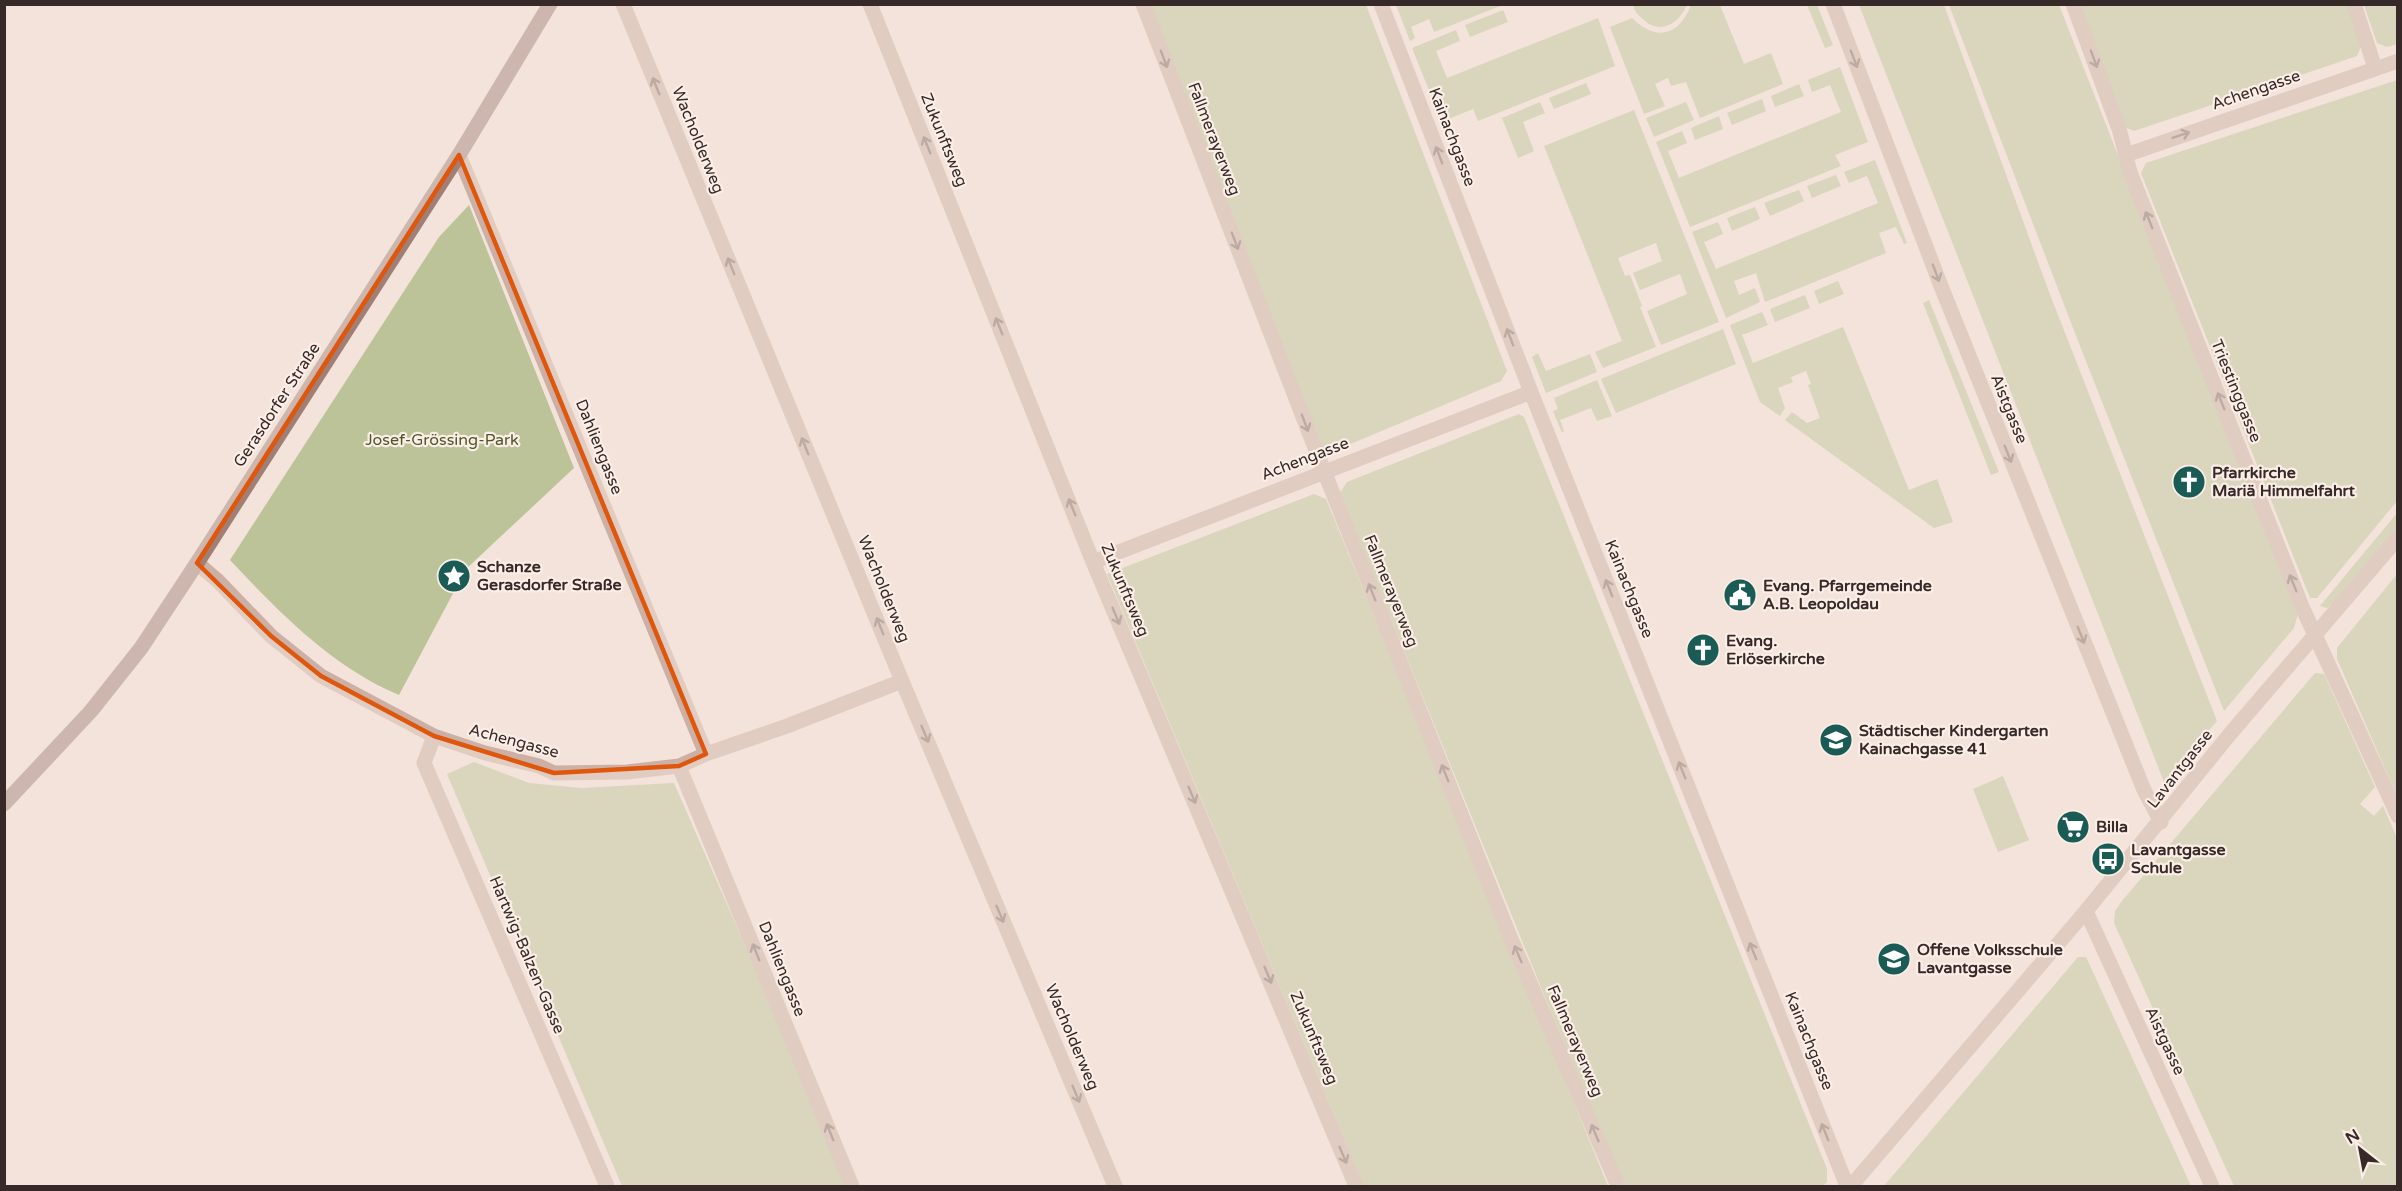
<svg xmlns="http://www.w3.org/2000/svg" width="2402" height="1191" font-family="'Varela Round',sans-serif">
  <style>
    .green { fill: #bcc399 }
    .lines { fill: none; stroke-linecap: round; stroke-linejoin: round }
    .minor { stroke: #ccb0a5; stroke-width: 15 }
    .secondary { stroke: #a07f76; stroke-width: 15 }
    .oneway { stroke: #7a6660 }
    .marked { fill: none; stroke: #df570d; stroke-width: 4.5; stroke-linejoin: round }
    .labels { text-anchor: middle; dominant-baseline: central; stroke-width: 4.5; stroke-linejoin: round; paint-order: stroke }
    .street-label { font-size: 16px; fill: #372927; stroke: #faeee7 }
    .park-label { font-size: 16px; fill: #4e5729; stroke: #faeee7 }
    .poi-label { font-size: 16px; font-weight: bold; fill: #372927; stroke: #faeee7; text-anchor: start }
  </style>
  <rect width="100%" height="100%" fill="#f3e3da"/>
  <path class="green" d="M1143,5h223l141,366 -6,10 -172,72 -6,-5z
    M1396,5h107l-69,27 -5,-13 -18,8 4,11 -5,3z
    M1633,5v-1l54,1c-8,17 -25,31 -43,15 -6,-5 -9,-8 -11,-15z
    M1691,5h29l24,59 27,-11 12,31 -83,34 -14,-36 -15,4 -3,-8 -13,6 10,22 -21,8 -34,-87 22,-9c24,24 47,18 59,-13z
    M1807,5h10l16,40 -8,3z
    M1859,5h85l105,287 168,429 -53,61z
    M1949,5h110l239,609 -4,14 -70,83 -144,-365z
    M2078,5h270l14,39 -5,12 -223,75 -10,-4z
    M2364,5h33v39l-10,3 -10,-4z
    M1503,10l5,12 -38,15 -5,-12z
    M1598,18l17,48 -137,55 -5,-12 -27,11 3,9 -4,1 -33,-82 44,-18 4,11 -24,10 11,27z
    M1840,67l28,75 -33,13 6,11 -151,61 -34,-85 26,-11 5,12 -19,8 11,27 162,-66 -11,-27 -18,7 -4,-12z
    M2397,80v421l-80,97h-7l-169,-425 5,-10z
    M1586,83l5,11 -37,15 -5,-11z
    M1799,84l5,12 -29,11 -4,-11z
    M1762,99l4,12 -34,14 -5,-12z
    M1540,102l5,11 -22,9 11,29 -16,7 -16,-40z
    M1686,102l8,18 -40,17 -8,-19z
    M1634,110l85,212 -58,23 -14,-34 40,-17 -7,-20 -40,16 -7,-17 29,-12 -6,-18 -38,15 7,18 5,-1 12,31 -2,1 16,40 -53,21 -8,-16 27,-11 -78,-195z
    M1719,116l4,13 -28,11 -4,-12z
    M1875,160l32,83 -3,1 -8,-17 -17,6 7,20 -121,49 -9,-29 -22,8 5,14 16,-7 5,14 -34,16 -34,-86 26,-10 5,12 -19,8 12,27 162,-66 -11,-27 -18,7 -5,-11z
    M1836,175l5,11 -29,12 -5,-12z
    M1799,190l5,11 -34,15 -6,-13z
    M469,205l105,263 -108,101 -67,126c-68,-29 -119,-82 -169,-135l209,-323z
    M1755,207l5,12 -28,12 -5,-13z
    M1838,281l6,13 -25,10 -5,-13z
    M1805,295l5,13 -35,14 -5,-13z
    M1929,300l70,172 -8,3 -68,-172z
    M1762,312l6,13 -26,10 11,28 90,-36 66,163 28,-11 16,43 -19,6 -149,-108 7,-8 15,11 13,-5 -12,-33 3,-1 -5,-13 -15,6 2,5 -15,6 7,20 -5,8 -20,-14 -30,-77z
    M1723,329l13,35 -120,49 -15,-34z
    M1538,353l8,18 44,-17 7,18 -51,21 -14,-36z
    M1597,380l15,36 -15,5 -6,-13 -31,12 4,11 -2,2 -9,-22 5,-2 -4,-11z
    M1519,414l5,3 303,752v13l-4,4h-198l-74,-174 -211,-519 7,-11z
    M1314,494l12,5 282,687h-244l-257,-612z
    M2397,513v16l-61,72 -9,7 -7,-2z
    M2397,574v222l-60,-137v-11z
    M2315,673l9,1 51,113 -15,17 14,12 9,-10 14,32v348h-163l-120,-263 1,-12 7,-10z
    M474,762l55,21 52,5 93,-5 176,403h-228l-175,-412z
    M2003,776l26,64 -31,12 -25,-63z
    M2078,957h8l105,229h-307z"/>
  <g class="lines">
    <path class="minor" d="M623,4l279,677 213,505
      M870,4l223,558 263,624
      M1143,4l181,467 185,463 109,252
      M1381,4l150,388 316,794
      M1833,4l108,282 203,504 17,32
      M2073,4l47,128 10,40 173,437 95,207
      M2354,4l21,64
      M459,155l247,599
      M2126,155l272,-94
      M1093,562l438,-170
      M197,563l21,18 53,55 50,40 113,60 51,17 54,13 15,7 73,-1 52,-6 27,-12 81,-28 115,-45
      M434,736l-10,27 183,423
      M679,766l173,420
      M2086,911l126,275
      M1851,1186l235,-275 144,-177 168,-196"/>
    <path class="secondary" d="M4,804l87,-93 50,-63 56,-85 262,-408 91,-151"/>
  </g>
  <defs><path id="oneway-shaft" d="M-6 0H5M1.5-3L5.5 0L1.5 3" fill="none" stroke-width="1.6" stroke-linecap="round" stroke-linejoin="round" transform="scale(1.5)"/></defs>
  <g class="oneway">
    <use href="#oneway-shaft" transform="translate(1164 59) rotate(69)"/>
    <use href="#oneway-shaft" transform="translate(1854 59) rotate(69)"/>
    <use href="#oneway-shaft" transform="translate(2094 59) rotate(70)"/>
    <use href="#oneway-shaft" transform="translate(656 86) rotate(-112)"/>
    <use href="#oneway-shaft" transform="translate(2181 135) rotate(-19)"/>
    <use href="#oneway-shaft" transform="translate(927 145) rotate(-112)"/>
    <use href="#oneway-shaft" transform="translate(1439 155) rotate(-111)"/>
    <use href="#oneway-shaft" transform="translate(2149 220) rotate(-112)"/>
    <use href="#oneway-shaft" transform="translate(1235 241) rotate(69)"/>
    <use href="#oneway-shaft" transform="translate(731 266) rotate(-112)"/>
    <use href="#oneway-shaft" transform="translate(1936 273) rotate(69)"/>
    <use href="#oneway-shaft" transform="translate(999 326) rotate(-112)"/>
    <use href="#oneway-shaft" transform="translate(1510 337) rotate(-111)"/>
    <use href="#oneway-shaft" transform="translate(2221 401) rotate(-112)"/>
    <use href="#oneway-shaft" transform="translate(1305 423) rotate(69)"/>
    <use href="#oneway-shaft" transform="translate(805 446) rotate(-112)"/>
    <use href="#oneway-shaft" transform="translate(2008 454) rotate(68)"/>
    <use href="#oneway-shaft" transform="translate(1072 507) rotate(-112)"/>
    <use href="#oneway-shaft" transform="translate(2293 583) rotate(-112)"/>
    <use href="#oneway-shaft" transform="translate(1609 588) rotate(-112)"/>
    <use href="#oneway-shaft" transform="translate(1372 592) rotate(-112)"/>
    <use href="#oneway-shaft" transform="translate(1116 616) rotate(67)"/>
    <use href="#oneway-shaft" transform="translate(880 626) rotate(-112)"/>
    <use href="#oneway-shaft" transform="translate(2081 635) rotate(68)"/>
    <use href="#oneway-shaft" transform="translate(925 734) rotate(67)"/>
    <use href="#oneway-shaft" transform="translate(1682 770) rotate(-112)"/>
    <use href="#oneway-shaft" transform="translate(1445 773) rotate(-112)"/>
    <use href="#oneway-shaft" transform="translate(1192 795) rotate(67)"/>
    <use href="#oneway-shaft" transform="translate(1000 914) rotate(67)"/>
    <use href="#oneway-shaft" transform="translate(1753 951) rotate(-112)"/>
    <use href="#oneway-shaft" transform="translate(756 952) rotate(-112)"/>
    <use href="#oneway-shaft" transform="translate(1518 954) rotate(-113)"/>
    <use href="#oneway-shaft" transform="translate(1268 975) rotate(67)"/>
    <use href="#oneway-shaft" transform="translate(1076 1094) rotate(67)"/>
    <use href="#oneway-shaft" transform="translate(830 1132) rotate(-112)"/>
    <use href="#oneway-shaft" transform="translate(1825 1132) rotate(-112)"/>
    <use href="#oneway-shaft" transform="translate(1595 1133) rotate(-113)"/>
    <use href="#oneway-shaft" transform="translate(1343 1155) rotate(67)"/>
  </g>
  <path d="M0 0H2402V1191H0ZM459,155l247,599 -27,12 -125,7 -120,-37 -113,-60 -50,-40 -74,-73z" fill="#f3e3da" fill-opacity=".55" fill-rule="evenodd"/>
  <path class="marked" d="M459,155l247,599 -27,12 -125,7 -120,-37 -113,-60 -50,-40 -74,-73z"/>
  <defs>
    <symbol id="church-disc" viewBox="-11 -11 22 22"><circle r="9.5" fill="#1a5b55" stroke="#faeee7"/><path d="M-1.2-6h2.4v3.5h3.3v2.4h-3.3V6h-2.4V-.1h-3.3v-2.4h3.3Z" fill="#fff"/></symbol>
    <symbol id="sight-disc" viewBox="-11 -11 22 22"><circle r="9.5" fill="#1a5b55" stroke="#faeee7"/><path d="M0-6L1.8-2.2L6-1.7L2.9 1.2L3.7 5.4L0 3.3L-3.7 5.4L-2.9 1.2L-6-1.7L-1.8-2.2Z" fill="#fff"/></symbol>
    <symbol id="civic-disc" viewBox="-11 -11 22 22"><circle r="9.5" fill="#1a5b55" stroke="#faeee7"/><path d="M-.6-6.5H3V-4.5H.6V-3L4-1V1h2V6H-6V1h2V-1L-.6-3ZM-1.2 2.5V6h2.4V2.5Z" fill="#fff"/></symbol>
    <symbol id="school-disc" viewBox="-11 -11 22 22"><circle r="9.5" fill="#1a5b55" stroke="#faeee7"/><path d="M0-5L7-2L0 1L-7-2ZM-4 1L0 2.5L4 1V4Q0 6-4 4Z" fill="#fff"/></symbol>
    <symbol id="supermarket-disc" viewBox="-11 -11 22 22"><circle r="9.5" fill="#1a5b55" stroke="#faeee7"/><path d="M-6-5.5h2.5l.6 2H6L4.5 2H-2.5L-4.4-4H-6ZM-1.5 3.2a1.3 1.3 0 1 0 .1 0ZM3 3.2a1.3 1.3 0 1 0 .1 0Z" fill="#fff"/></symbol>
    <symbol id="bus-disc" viewBox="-11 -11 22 22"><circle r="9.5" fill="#1a5b55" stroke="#faeee7"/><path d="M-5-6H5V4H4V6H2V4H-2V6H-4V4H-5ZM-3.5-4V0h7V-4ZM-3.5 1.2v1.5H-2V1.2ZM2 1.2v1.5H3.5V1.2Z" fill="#fff"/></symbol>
  </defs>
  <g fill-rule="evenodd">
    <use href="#church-disc" x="2170" y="463" width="38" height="38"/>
    <use href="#sight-disc" x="435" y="557" width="38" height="38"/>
    <use href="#civic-disc" x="1721" y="576" width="38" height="38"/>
    <use href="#church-disc" x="1684" y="631" width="38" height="38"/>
    <use href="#school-disc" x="1817" y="721" width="38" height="38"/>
    <use href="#supermarket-disc" x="2054" y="808" width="38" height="38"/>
    <use href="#bus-disc" x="2089" y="840" width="38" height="38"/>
    <use href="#school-disc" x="1875" y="940" width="38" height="38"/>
  </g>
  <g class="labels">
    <g class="street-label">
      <text transform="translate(2256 90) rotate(-19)">Achengasse</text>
      <text transform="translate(1452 137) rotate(69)">Kainachgasse</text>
      <text transform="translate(1214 139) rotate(69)">Fallmerayerweg</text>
      <text transform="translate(698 140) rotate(68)">Wacholderweg</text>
      <text transform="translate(944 140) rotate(68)">Zukunftsweg</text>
      <text transform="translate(2236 391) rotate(68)">Triestinggasse</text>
      <text transform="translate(277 405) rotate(-57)">Gerasdorfer Straße</text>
      <text transform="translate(2009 409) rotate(68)">Aistgasse</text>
      <text transform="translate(599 447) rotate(68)">Dahliengasse</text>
      <text transform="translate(1305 459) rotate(-21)">Achengasse</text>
      <text transform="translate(884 589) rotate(68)">Wacholderweg</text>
      <text transform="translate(1629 589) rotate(68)">Kainachgasse</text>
      <text transform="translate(1125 590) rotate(67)">Zukunftsweg</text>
      <text transform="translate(1391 591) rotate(68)">Fallmerayerweg</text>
      <text transform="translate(514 741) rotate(15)">Achengasse</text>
      <text transform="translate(2180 769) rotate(-52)">Lavantgasse</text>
      <text transform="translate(527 955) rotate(67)">Hartwig-Balzen-Gasse</text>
      <text transform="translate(782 969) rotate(68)">Dahliengasse</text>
      <text transform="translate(1072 1037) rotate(67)">Wacholderweg</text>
      <text transform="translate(1314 1038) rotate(67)">Zukunftsweg</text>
      <text transform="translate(1575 1041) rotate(67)">Fallmerayerweg</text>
      <text transform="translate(1809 1041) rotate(68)">Kainachgasse</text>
      <text transform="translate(2165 1041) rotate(65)">Aistgasse</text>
    </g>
    <g class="park-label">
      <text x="442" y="440">Josef-Grössing-Park</text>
    </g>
    <g class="poi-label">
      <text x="2212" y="473">Pfarrkirche<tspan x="2212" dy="18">Mariä Himmelfahrt</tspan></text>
      <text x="477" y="567">Schanze<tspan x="477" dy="18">Gerasdorfer Straße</tspan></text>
      <text x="1763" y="586">Evang. Pfarrgemeinde<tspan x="1763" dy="18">A.B. Leopoldau</tspan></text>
      <text x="1726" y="641">Evang.<tspan x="1726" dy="18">Erlöserkirche</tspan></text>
      <text x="1859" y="731">Städtischer Kindergarten<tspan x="1859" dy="18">Kainachgasse 41</tspan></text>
      <text x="2096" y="827">Billa</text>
      <text x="2131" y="850">Lavantgasse<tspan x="2131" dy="18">Schule</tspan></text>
      <text x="1917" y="950">Offene Volksschule<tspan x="1917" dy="18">Lavantgasse</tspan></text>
    </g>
  </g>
  <rect width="2402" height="1191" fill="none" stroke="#372927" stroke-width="12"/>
  <g transform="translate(2360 1149) rotate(329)" stroke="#faeee7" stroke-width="4.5" paint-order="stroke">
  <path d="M0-4.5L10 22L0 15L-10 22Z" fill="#372927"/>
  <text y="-9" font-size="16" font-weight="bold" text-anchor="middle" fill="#372927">N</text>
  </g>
</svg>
